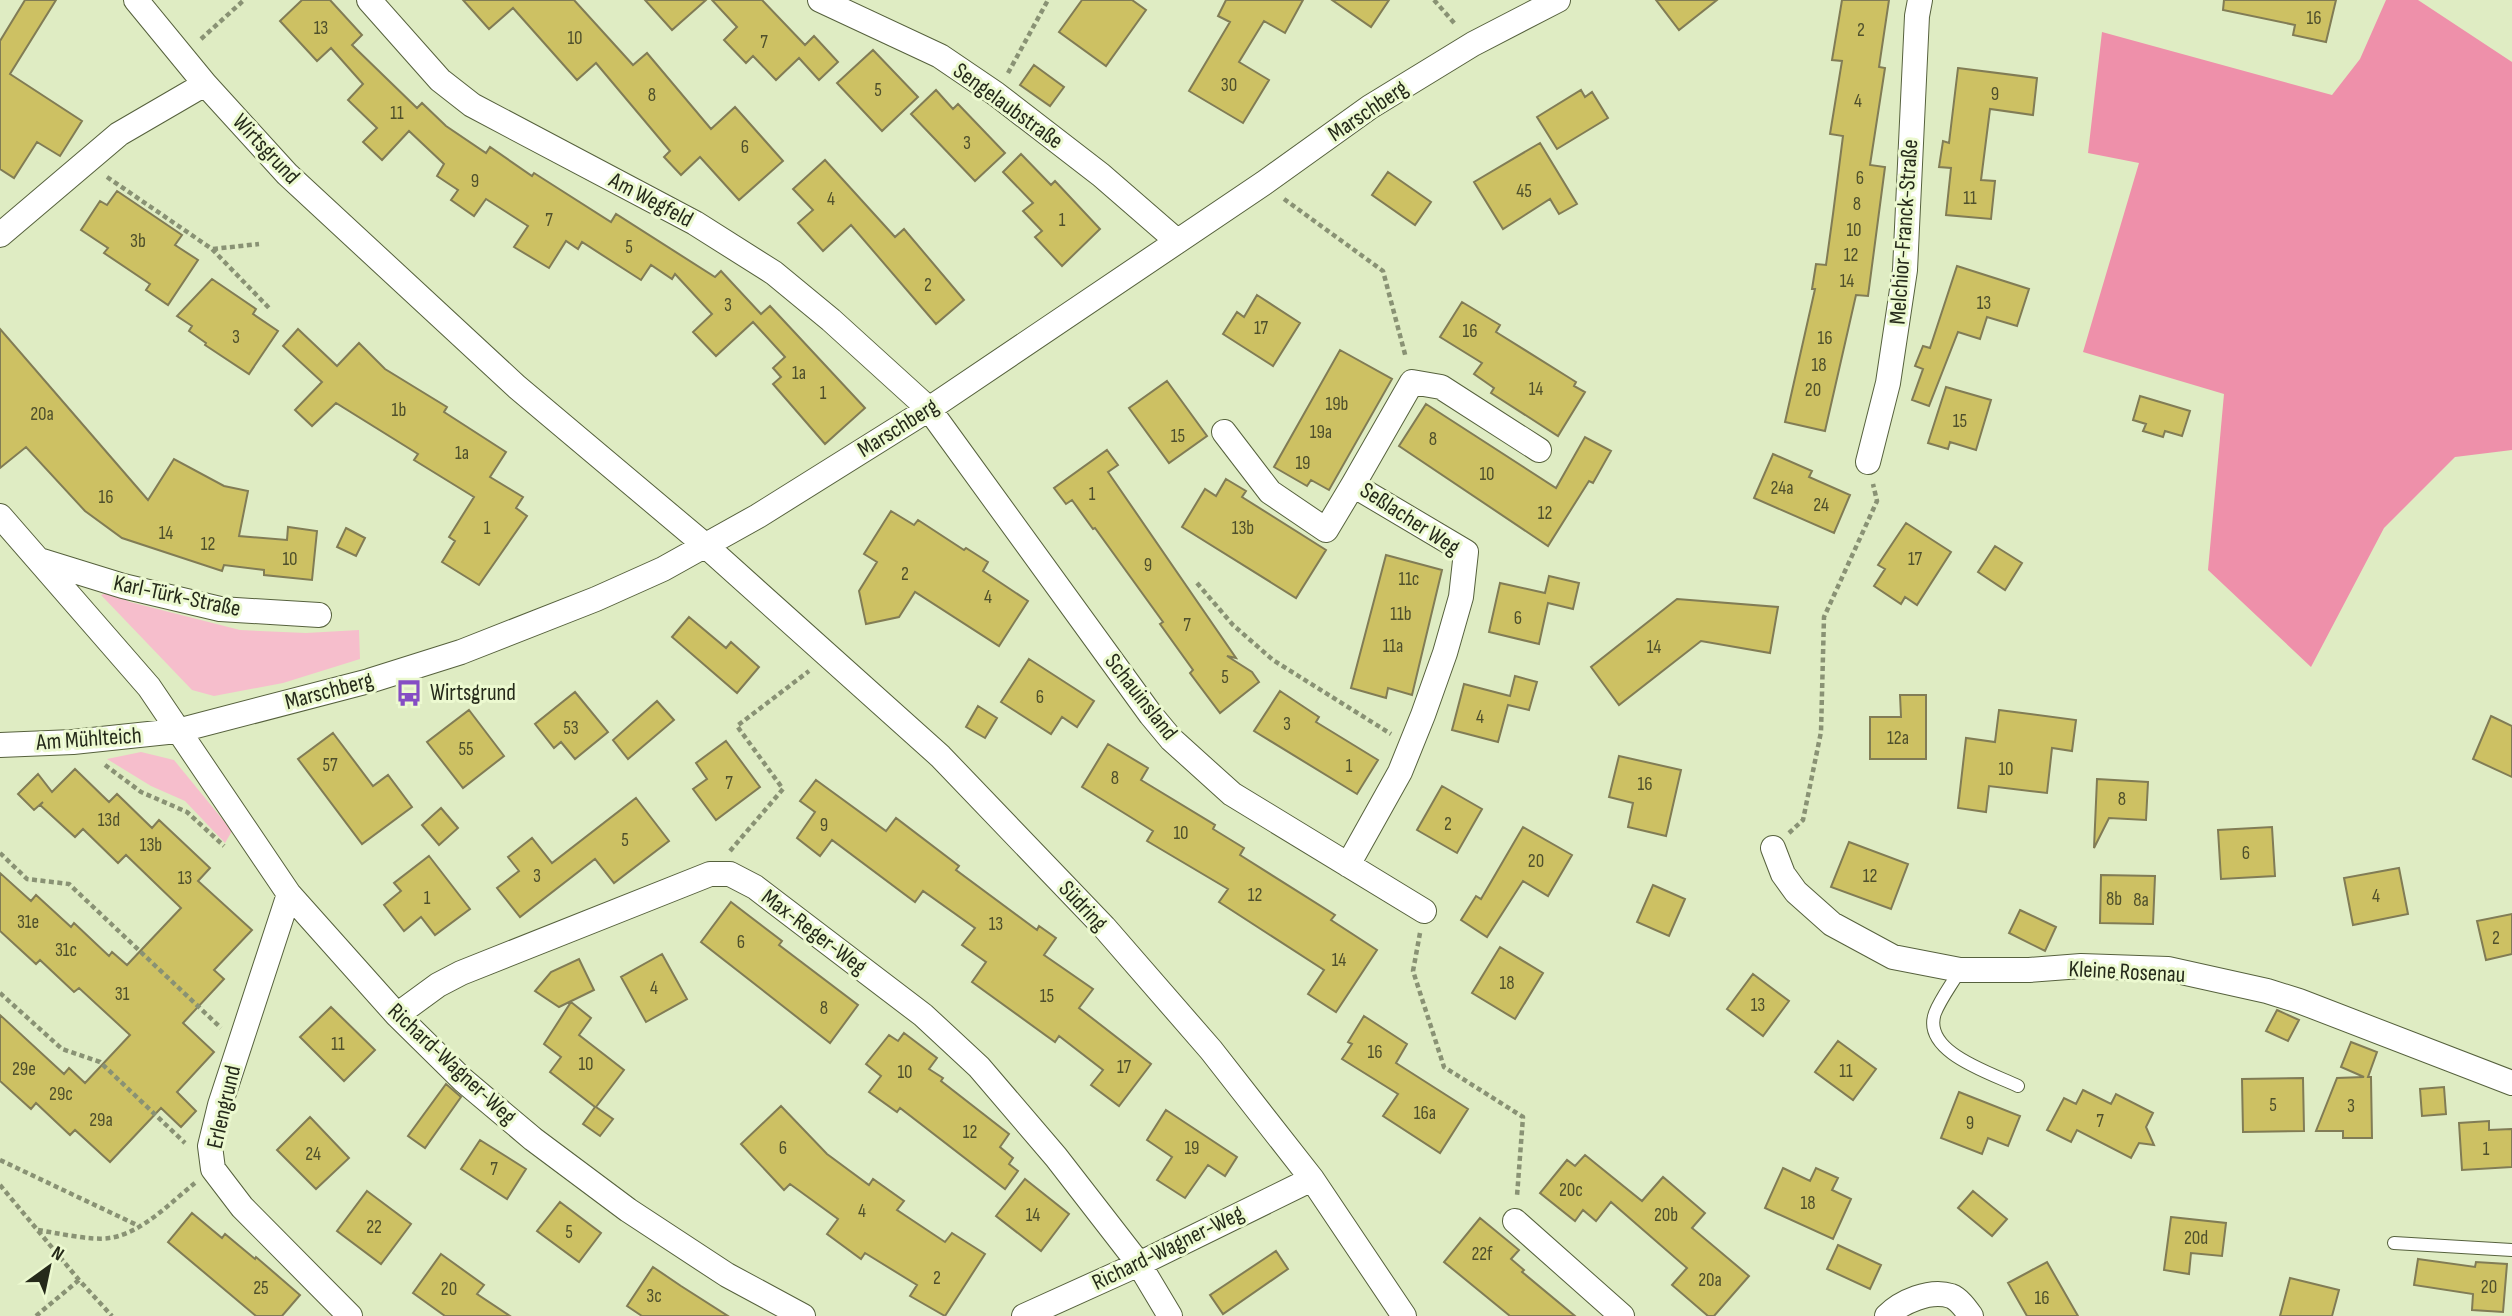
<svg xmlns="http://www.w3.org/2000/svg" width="2512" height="1316" font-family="'Sofia Sans Condensed',sans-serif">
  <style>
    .green { fill: #f6becc }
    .forest { fill: #ee90aa }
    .building { fill: #cdc163; stroke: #817c55; stroke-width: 2 }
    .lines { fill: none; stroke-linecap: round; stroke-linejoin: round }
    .lane-casing { stroke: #56613d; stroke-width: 14 }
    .street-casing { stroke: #56613d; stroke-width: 26 }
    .path { stroke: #899274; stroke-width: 4.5; stroke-dasharray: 5 3.5; stroke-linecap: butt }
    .lane { stroke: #fff; stroke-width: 12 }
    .street { stroke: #fff; stroke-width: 24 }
    .labels { text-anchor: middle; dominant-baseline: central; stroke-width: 6; stroke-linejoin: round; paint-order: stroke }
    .number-label { font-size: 19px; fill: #4f502c }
    .street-label { font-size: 23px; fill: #252a1a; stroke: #ecf9d0 }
    .poi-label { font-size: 23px; fill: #252a1a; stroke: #ecf9d0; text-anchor: start }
  </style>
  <rect width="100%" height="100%" fill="#dfecc3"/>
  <path class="green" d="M110,592l20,10 110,28 66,3 53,-3 1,29 -77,24 -69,13 -22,-6 -91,-95z
    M141,752l33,8 58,71 -7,12 -40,-42 -34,-15 -44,-27z"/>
  <path class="forest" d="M2386,0h32l94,62v388l-57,7 -71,71 -73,139 -103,-97 16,-176 -141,-42 56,-189 -51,-10 14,-121 230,63 28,-36z"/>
  <path class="building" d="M25,0h31l-46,74 72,47 -22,35 -23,-14 -23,36 -14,-9v-128z
    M302,0h28l32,35 -10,10 65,63 5,-5 24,23 40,27 4,-6 42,29 2,-3 77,49 5,-8 99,63 6,-6 40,43 9,-8 95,102 -40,36 -52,-60 8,-7 -8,-9 12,-11 -32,-35 -37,34 -23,-24 19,-18 -37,-40 -3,5 -21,-14 -10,15 -59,-38 -4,7 -12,-8 -17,27 -35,-21 14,-21 -42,-27 -12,17 -23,-16 7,-10 -21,-14 7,-12 -35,-33 -27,29 -19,-18 14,-14 -29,-28 15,-16 -32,-36 -14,13 -37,-40z
    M463,0h111l59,65 14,-12 64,76 24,-22 48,54 -44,39 -39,-43 -19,18 -17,-18 6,-6 -74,-88 -19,17 -64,-72 -24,21z
    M645,0h61l-34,30z
    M712,0h50l43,45 9,-9 24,26 -19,18 -20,-22 -23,22 -23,-24 -7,7 -22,-23 13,-13z
    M1082,0h50l14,10 -40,56 -47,-34z
    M1226,0h77l-18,33 -21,-12 -25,41 30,18 -26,43 -54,-32 41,-69 -12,-6z
    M1332,0h57l-18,27z
    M1656,0h61l-38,30z
    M1842,0h47l-10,67 6,1 -15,97 15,2 -17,129 -12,-1 -31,136 -40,-9 30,-133h-3l4,-25 10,1 7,-51 10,-78 -13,-2 12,-73 -10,-1z
    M2224,0h112l-10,42 -33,-7 2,-10 -72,-15z
    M873,50l45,47 -36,34 -45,-48z
    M1034,65l30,22 -14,19 -30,-21z
    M1958,68l79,10 -4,37 -43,-6 -9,71 14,1 -4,38 -45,-4 5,-47 -12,-1 4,-26 6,2z
    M936,90l17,19 5,-5 47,49 -30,28 -64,-67z
    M1581,90l4,7 7,-5 16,26 -51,31 -20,-32z
    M1540,143l37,61 -18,10 -9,-15 -47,30 -29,-47z
    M1021,154l30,31 4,-4 45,48 -38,37 -27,-29 7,-6 -19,-20 10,-8 -30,-31z
    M825,160l70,77 9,-8 60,71 -28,24 -85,-99 -28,26 -25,-28 15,-13 -20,-21z
    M1388,172l43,30 -16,23 -43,-30z
    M117,191l65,44 -7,10 23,15 -30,45 -22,-15 4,-6 -46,-31 4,-5 -27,-18 19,-29 7,4z
    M1957,266l72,23 -12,37 -30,-9 -7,22 -22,-7 -29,74 -17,-6 11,-31 -8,-3 8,-20 7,2z
    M212,279l44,30 -3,5 25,17 -29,43 -44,-29 1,-2 -17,-12 3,-5 -15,-10z
    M1257,295l43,28 -27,43 -50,-32 14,-22 7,5z
    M1462,302l38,23 -4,7 80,50 -2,4 11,6 -27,44 -67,-43 3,-5 -20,-14 8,-11 -42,-26z
    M0,329l148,171 26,-41 50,27 24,5 -9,45 48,4 1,-13 29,4 -5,49 -48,-5v-5l-40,-5 -2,6 -100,-33 -37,-27 -59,-64 -26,21z
    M298,329l39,37 22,-23 26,26 62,38 -3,5 62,40 -16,25 33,20 -7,11 11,8 -48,69 -37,-23 13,-21 -6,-4 25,-40 -60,-37 4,-6 -82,-51 -24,23 -17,-16 27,-28 -39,-36z
    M1340,350l52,29 -63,111 -18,-10 -4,6 -33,-19z
    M1167,381l40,55 -38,27 -40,-55z
    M1946,387l45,13 -15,50 -26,-8 -2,7 -20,-6z
    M2140,396l50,15 -8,25 -17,-5 -2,6 -20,-6 3,-7 -13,-4z
    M1426,404l130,84 29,-51 26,14 -18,32 -4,-2 -41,65 -149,-100z
    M1107,450l11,15 -10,7 128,186 -9,-2 25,16 7,10 -39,31 -30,-40 3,-3 -33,-46 3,-2 -68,-94 -2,1 -21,-29 -6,4 -12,-16z
    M1773,454l39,17 -3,6 41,18 -16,38 -80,-35z
    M1226,479l20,12 -4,6 84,53 -30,48 -114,-71 23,-38 11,7z
    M891,511l23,14 4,-5 46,30 2,-2 22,14 -5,9 45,30 -29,45 -84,-54 -16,25 -33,7 -7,-33 18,-29 -13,-8z
    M1906,523l45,29 -34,53 -12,-8 -4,7 -27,-18 11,-17 -7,-4z
    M346,528l19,10 -9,18 -19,-9z
    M1995,546l27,17 -17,27 -27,-18z
    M1386,555l56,15 -30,125 -24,-7 -2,10 -35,-10z
    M1549,576l30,7 -6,26 -25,-6 -9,41 -50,-12 11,-49 45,10z
    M1677,599l101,8 -8,46 -69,-12 -82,64 -28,-38z
    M689,617l37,31 5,-6 28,25 -22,26 -65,-56z
    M1029,659l65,42 -17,26 -15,-10 -11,17 -50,-32z
    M1515,676l22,6 -8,28 -21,-5 -10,37 -46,-12 12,-46 46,12z
    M1280,691l39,26 -3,5 62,38 -21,34 -103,-63z
    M575,692l33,40 -33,27 -14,-17 -7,6 -19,-24z
    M1900,695h26v64h-56v-42h31z
    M657,701l17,19 -46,39 -15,-19z
    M978,706l19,12 -12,20 -19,-11z
    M469,710l35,46 -41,32 -36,-46z
    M1999,710l77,10 -4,31 -20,-3 -5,45 -58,-7 -3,26 -28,-4 8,-70 29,4z
    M2491,716l21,10v51l-39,-18z
    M333,733l40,53 15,-11 24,32 -50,37 -64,-85z
    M726,741l34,46 -44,33 -23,-31 14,-10 -11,-16z
    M1108,744l40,24 -7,12 74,45 -2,4 31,19 -4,7 95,60 -4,5 46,30 -41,62 -28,-18 16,-24 -105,-68 9,-13 -81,-48 6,-10 -71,-44z
    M1619,756l62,14 -15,66 -38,-9 5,-24 -24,-6z
    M75,769l34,33 8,-8 35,34 7,-8 51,48 -12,13 54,49 -38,40 10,9 -41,44 31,29 -37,40 19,19 -15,16 -20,-19 -51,54 -35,-32 -5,5 -34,-32 -5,6 -31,-28v-66l64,59 5,-6 16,15 45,-48 -51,-47 -5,4 -34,-32 -4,4 -36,-33v-58l31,28 5,-6 35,32 3,-4 35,33 3,-4 15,13 54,-57 -55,-53 -8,8 -35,-34 -8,8 -35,-32 3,-3 -9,8 -16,-16 20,-20 14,18z
    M2097,779l51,3 -2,38 -37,-2 -15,30z
    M816,780l70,51 10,-13 63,48 -3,4 81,60 2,-4 17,12 -12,17 49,34 -14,19 72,56 -32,42 -28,-21 12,-15 -44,-34 -4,6 -83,-60 14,-20 -24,-17 13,-17 -52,-37 -8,11 -83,-62 -12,16 -23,-18 18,-26 -15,-11z
    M1442,786l40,23 -25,44 -40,-23z
    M636,798l33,43 -55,42 -19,-24 -75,58 -23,-29 22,-17 -11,-14 24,-19 20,25z
    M441,808l17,20 -19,17 -17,-20z
    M1523,827l49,28 -24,41 -25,-15 -36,56 -26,-17 15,-24 5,3z
    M2272,827l3,49 -54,3 -3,-49z
    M1849,842l59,22 -17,45 -60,-22z
    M429,856l41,53 -35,26 -14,-18 -17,14 -20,-26 17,-14 -7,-8z
    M2399,868l9,46 -55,11 -9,-47z
    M2101,875l54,1 -2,48 -53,-1z
    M1653,885l32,14 -16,37 -32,-14z
    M731,902l51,39 -3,4 79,60 -28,38 -129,-101z
    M2020,910l36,17 -11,24 -36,-18z
    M2512,914v40l-26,6 -9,-39z
    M1500,947l43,26 -28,46 -43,-26z
    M662,954l25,45 -41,23 -25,-45z
    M579,959l15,31 -35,17 -24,-16 16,-19z
    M1753,974l36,27 -26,35 -36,-27z
    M571,1002l20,16 -12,17 45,35 -28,37 17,12 -13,17 -17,-12 12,-17 -45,-35 11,-15 -17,-13z
    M331,1007l44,43 -31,31 -44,-44z
    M2277,1010l22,10 -11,21 -22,-10z
    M1364,1016l43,28 -11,19 72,46 -28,44 -57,-37 15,-22 -56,-35 10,-15 -4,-2z
    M904,1033l33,25 -8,11 14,9 -2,3 68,53 -9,13 13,11 -4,6 9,7 -13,18 -105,-81 -3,4 -28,-20 12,-16 -15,-12 23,-29 9,6z
    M1838,1041l38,28 -23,31 -38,-28z
    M2351,1042l26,10 -9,25h3l1,61h-29v-7h-27l21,-53 27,-1 -23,-10z
    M2303,1078l1,53 -61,1 -1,-53z
    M446,1084l15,13 -36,51 -17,-12z
    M2444,1087l2,27 -24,2 -2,-27z
    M2083,1090l28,14 5,-10 37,19 -7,14 8,18 -15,-2 -8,15 -54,-28 -6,12 -24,-12 17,-32 12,6z
    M1959,1092l61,24 -12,30 -20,-8 -6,16 -41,-16z
    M781,1106l46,48 42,31 4,-6 31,22 -7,9 48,32 7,-9 33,21 -40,62 -35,-20 7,-11 -52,-32 -4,6 -34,-25 11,-15 -48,-35 -6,6 -43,-46z
    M1166,1110l71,47 -12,19 -17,-11 -23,33 -28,-18 15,-23 -25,-17z
    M310,1117l39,41 -33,31 -39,-39z
    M2489,1121v9l23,-1v38l-50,3 -3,-47z
    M480,1140l46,29 -19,30 -46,-30z
    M1585,1155l57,46 21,-24 42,36 -13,15 57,48 -35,40h-6l-36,-31 15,-17 -76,-66 -15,19 -13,-11 -8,11 -35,-28 27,-33 8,6z
    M1783,1168l27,13 6,-13 22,10 -6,12 19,9 -18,40 -68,-31z
    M1025,1179l44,35 -28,37 -45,-35z
    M367,1191l44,33 -30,40 -44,-33z
    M1973,1191l34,28 -15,17 -34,-28z
    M560,1202l41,31 -22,29 -42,-31z
    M192,1213l30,25 3,-4 30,25 1,-2 44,38 -18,21h-26l-88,-74z
    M2171,1217l55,6 -4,33 -31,-3 -2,21 -25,-4z
    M1480,1218l39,32 -8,9 13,11 -2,2 53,44h-65l-66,-54z
    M1838,1245l43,20 -11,24 -43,-20z
    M1276,1251l12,18 -65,45 -13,-19z
    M441,1254l43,31 -7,9 33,22h-65l-32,-23z
    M2418,1259l57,8 1,-5 31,2 -4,48 -31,-2 1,-16 -59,-9z
    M2047,1262l31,54h-51l-19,-33z
    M653,1267l28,19 47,30h-86l-15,-10z
    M2290,1278l49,12 -7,26h-52z"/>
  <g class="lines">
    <defs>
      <path id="lane" d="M1960,970c-8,14 -19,28 -25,43 -14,39 56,60 83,73
        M2394,1243l118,7"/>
      <path id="street" d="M136,0l69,84 82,90 230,213 189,159 234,210 164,171 107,123 101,129 92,137
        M369,0l71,80 32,25 223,118 79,50 57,47 98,89 222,306 20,24 61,55 192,117
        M820,0l120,56 56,38 105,81 76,66
        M0,235l119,-101 86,-50
        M1224,432l46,60 56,38 27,-45
        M1868,462l20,-79 17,-113 12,-254 3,-16
        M0,516l149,171 140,207 108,121 66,65 70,59 95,71 99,65 76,41
        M39,560l84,26 97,23 99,6
        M0,745l73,-3 104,-11 192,-50 92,-29 135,-53 67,-30 95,-53 171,-107 335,-226 106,-76 103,-63 85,-44
        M1773,848l10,26 13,18 36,32 61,33 67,13h69l52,-4 87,3 99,22 32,10 213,82
        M1348,865l52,-93 23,-57 22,-62 16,-56 5,-45 -113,-67 59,-103 29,5 98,63
        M289,894l-69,211 -10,41 3,23 29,38 108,109
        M397,1015l41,-30 23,-12 249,-99h20l25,13 168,128 56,52 77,90 83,107 31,52
        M1515,1221l107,95
        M1024,1316l115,-52 173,-85
        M1887,1316c14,-14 43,-27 64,-20 8,3 15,13 20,20"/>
    </defs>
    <use href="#lane" class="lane-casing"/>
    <use href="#street" class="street-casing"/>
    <path class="path" d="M1434,0l22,25
      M201,39l43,-39
      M1008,73l40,-73
      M107,177l105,72 58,60
      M1284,199l99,72 23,87
      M213,249l46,-5
      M1197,583l36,42 40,35 118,74
      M105,765l36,27 46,20 37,34
      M1789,833l14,-13 18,-88 3,-115 53,-116 -4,-17
      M730,851l53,-62 -46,-63 72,-55
      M0,853l27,26 42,5 152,144
      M1420,933l-7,38 31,96 79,50 -6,79
      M0,993l62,56 38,13 85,81
      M0,1160l139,66
      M0,1185l79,95 33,36
      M38,1230c19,3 54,11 71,8 32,-4 61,-35 86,-55
      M36,1316l43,-36"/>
    <use href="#lane" class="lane"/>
    <use href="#street" class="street"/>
  </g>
  <defs>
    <symbol id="bus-bare" viewBox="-9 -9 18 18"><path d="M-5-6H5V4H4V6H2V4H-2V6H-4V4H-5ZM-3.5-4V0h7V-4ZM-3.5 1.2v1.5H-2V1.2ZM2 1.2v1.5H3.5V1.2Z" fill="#854dc4" stroke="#ecf9d0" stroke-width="2.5" paint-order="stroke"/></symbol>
  </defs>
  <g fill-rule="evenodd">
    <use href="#bus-bare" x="390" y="674" width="38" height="38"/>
  </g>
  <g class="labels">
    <g class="number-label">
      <text x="2314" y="18">16</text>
      <text x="321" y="28">13</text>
      <text x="1861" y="30">2</text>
      <text x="575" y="38">10</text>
      <text x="764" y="42">7</text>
      <text x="1229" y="85">30</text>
      <text x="878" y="90">5</text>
      <text x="1995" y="94">9</text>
      <text x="652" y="95">8</text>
      <text x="1858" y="101">4</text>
      <text x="397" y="113">11</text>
      <text x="967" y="143">3</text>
      <text x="745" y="147">6</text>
      <text x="1860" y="178">6</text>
      <text x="475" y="181">9</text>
      <text x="1524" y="191">45</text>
      <text x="1970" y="198">11</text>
      <text x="831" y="199">4</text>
      <text x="1857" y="204">8</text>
      <text x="549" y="220">7</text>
      <text x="1062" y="220">1</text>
      <text x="1854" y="230">10</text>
      <text x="138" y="241">3b</text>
      <text x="629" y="247">5</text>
      <text x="1851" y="255">12</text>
      <text x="1847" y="281">14</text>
      <text x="928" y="285">2</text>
      <text x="1984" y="303">13</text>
      <text x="728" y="305">3</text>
      <text x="1261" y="328">17</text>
      <text x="1470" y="331">16</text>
      <text x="236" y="337">3</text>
      <text x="1825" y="338">16</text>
      <text x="1819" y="365">18</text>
      <text x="799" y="373">1a</text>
      <text x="1536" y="389">14</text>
      <text x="1813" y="390">20</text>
      <text x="823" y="393">1</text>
      <text x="1337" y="404">19b</text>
      <text x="399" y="410">1b</text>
      <text x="42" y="414">20a</text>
      <text x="1960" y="421">15</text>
      <text x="1321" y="432">19a</text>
      <text x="1178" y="436">15</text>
      <text x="1433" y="439">8</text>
      <text x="462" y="453">1a</text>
      <text x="1303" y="463">19</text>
      <text x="1487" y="474">10</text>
      <text x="1782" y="488">24a</text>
      <text x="1092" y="494">1</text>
      <text x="106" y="497">16</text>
      <text x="1821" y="505">24</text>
      <text x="1545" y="513">12</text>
      <text x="487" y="528">1</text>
      <text x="1243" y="528">13b</text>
      <text x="166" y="533">14</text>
      <text x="208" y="544">12</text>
      <text x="290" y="559">10</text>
      <text x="1915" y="559">17</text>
      <text x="1148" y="565">9</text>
      <text x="905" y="574">2</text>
      <text x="1409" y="579">11c</text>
      <text x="988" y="597">4</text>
      <text x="1401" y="614">11b</text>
      <text x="1518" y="618">6</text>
      <text x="1187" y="625">7</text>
      <text x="1393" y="646">11a</text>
      <text x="1654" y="647">14</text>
      <text x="1225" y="677">5</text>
      <text x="1040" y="697">6</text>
      <text x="1480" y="717">4</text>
      <text x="1287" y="724">3</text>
      <text x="571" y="728">53</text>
      <text x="1898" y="738">12a</text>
      <text x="466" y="749">55</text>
      <text x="330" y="765">57</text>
      <text x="1349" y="766">1</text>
      <text x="2006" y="769">10</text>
      <text x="1115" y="778">8</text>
      <text x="729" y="783">7</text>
      <text x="1645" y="784">16</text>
      <text x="2122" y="799">8</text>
      <text x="109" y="820">13d</text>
      <text x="1448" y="824">2</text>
      <text x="824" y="825">9</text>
      <text x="1181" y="833">10</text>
      <text x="625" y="840">5</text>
      <text x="151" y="845">13b</text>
      <text x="2246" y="853">6</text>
      <text x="1536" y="861">20</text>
      <text x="537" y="876">3</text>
      <text x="1870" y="876">12</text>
      <text x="185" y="878">13</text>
      <text x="1255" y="895">12</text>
      <text x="2376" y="896">4</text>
      <text x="427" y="898">1</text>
      <text x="2114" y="899">8b</text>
      <text x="2141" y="900">8a</text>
      <text x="28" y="922">31e</text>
      <text x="996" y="924">13</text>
      <text x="2496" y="938">2</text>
      <text x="741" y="942">6</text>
      <text x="66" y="950">31c</text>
      <text x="1339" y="960">14</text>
      <text x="1507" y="983">18</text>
      <text x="654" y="988">4</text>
      <text x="122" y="994">31</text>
      <text x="1047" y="996">15</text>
      <text x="1758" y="1005">13</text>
      <text x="824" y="1008">8</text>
      <text x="338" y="1044">11</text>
      <text x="1375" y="1052">16</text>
      <text x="586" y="1064">10</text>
      <text x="1124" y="1067">17</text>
      <text x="24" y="1069">29e</text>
      <text x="1846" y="1071">11</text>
      <text x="905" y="1072">10</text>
      <text x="61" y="1094">29c</text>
      <text x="2273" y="1105">5</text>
      <text x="2351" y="1106">3</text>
      <text x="1425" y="1113">16a</text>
      <text x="101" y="1120">29a</text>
      <text x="2100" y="1121">7</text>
      <text x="1970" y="1123">9</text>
      <text x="970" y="1132">12</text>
      <text x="783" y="1148">6</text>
      <text x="1192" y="1148">19</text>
      <text x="2486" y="1149">1</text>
      <text x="313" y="1154">24</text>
      <text x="494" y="1169">7</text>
      <text x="1571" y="1190">20c</text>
      <text x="1808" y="1203">18</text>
      <text x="862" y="1211">4</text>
      <text x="1033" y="1215">14</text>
      <text x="1666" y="1215">20b</text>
      <text x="374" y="1227">22</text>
      <text x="569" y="1232">5</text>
      <text x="2196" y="1238">20d</text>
      <text x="1482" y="1254">22f</text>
      <text x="937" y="1278">2</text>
      <text x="1710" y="1280">20a</text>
      <text x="2489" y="1287">20</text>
      <text x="261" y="1288">25</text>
      <text x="449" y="1289">20</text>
      <text x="654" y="1296">3c</text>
      <text x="2042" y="1298">16</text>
    </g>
    <g class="street-label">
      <text transform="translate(1008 106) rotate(36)">Sengelaubstraße</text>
      <text transform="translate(1368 111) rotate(-34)">Marschberg</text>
      <text transform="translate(266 149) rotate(47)">Wirtsgrund</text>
      <text transform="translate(651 200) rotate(28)">Am Wegfeld</text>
      <text transform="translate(1904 232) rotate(-86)">Melchior-Franck-Straße</text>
      <text transform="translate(898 428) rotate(-32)">Marschberg</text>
      <text transform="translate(1410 519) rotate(33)">Seßlacher Weg</text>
      <text transform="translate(177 596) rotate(12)">Karl-Türk-Straße</text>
      <text transform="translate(329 691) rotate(-15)">Marschberg</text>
      <text transform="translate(1141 697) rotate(52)">Schauinsland</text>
      <text transform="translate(89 739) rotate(-4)">Am Mühlteich</text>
      <text transform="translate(1083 906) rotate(47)">Südring</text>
      <text transform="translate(814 932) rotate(37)">Max-Reger-Weg</text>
      <text transform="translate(2127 972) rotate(3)">Kleine Rosenau</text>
      <text transform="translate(452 1064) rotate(43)">Richard-Wagner-Weg</text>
      <text transform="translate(224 1107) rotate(-77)">Erlengrund</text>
      <text transform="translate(1168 1248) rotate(-26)">Richard-Wagner-Weg</text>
    </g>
    <g class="poi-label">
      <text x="430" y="693">Wirtsgrund</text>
    </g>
  </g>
  <g transform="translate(49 1267) rotate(33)" stroke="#ecf9d0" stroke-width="5" paint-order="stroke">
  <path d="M0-5L12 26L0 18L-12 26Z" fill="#252a1a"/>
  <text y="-10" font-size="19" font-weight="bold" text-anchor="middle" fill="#252a1a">N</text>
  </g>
</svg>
